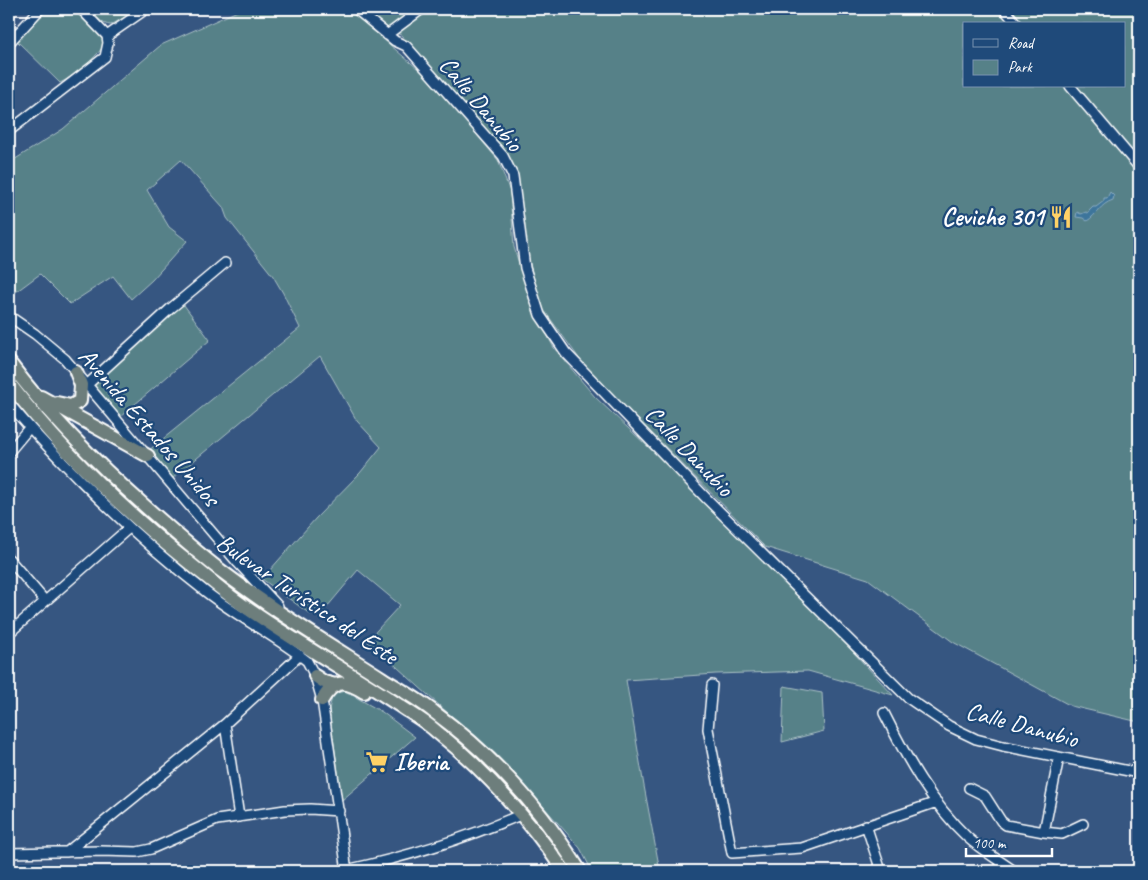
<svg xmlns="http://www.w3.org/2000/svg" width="1148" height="880" font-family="Caveat,sans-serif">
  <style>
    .green { fill: #568188; stroke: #aac0c4; fill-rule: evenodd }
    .water { fill: #3e759b; stroke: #8bacc3 }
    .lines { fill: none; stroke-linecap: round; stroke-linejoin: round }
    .minor-casing { stroke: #fff; stroke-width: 12 }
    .highway-casing { stroke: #fff; stroke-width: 16 }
    .minor { stroke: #1f4a7a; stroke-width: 9 }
    .highway { stroke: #6d7e7c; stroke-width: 12 }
    .labels { text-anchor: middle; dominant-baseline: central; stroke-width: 4.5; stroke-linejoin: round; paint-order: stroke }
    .street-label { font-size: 25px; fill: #fff; stroke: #1f4a7a }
    .poi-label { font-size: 25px; font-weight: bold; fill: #fff; stroke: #1f4a7a; text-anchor: end }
  </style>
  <rect width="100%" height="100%" fill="#365681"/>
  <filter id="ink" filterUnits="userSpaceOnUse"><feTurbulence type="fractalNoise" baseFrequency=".02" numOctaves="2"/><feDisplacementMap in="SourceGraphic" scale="10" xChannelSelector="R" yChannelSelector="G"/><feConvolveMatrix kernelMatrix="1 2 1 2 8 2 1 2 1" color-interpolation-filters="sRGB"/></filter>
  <g filter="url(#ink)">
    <path class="green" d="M48,9h29l26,31v7c-11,14 -27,28 -43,36l-43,-42z
      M89,9h40l3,4 -21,12c-10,0 -16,-10 -22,-16z
      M242,9h106l83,71 67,80 12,32 4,55 16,55 24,46 41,49 167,157 131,141 -85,-24 -92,3 -90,6 18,106 16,85h-68l-12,-23 -67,-76 -116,-105 -30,-26 33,-36 -42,-35 -36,43 -12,1 -48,-35 54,-61 44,-45 21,-26 -24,-26 -37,-65 -147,122 -25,-27 152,-123 -17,-35 -10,-17 -46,-58 -4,-11 -42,-47 -34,30 22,37 18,14 -35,39 -21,19 -18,-23 -43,28 -30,-30 -31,23v-134l54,-34 98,-84z
      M362,9h777v713l-68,-16 -118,-64 -85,-63 -103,-32 -181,-182 -43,-59 -11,-42 -20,-104 -109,-125 -11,-4zM964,24h160v62h-160z
      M184,305l26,35 -90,77 -27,-33 83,-76z
      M784,686l38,7 2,38 -42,11z
      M345,691l37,21 33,25 -73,63 -13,-91 4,-15z"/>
    <path class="water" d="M1110,192l4,4 -1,4c-13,4 -16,15 -26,21l-4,-3 -7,-1 1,-5 4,2 5,-2 2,1 1,-2 4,-4h3l8,-6v-3h3z"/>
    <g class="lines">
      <defs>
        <path id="minor" d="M356,9l39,32 11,5 97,110 10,20 12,92 15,47 26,38 142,147 200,198 41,28 27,13 27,7 136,27
          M1004,9l13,15
          M387,35l35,-26
          M107,36l39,-27
          M9,43l31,-34
          M1070,86l69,81
          M9,131l96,-74 3,-14 -1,-7 -26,-27
          M9,316l26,18 30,25 173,204 40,43
          M88,384l82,-75 55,-46
          M9,403c22,28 47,52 72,78 40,40 81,77 125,111 32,25 69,44 101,69l8,15 7,24 25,171
          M9,452l20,-24
          M9,559l36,42
          M9,633l120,-105
          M712,685l-4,44 24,124 70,-5 135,-46
          M884,713c22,44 47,90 83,124 14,13 32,23 47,34
          M225,724l14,93
          M1059,757l-15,75 18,2 21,-10
          M969,788l16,8 16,25 5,4 38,7
          M866,825l15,46
          M67,852l158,-128 75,-69
          M9,853l92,-2 36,1 14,-3 66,-29 68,-10 25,-1 29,2
          M346,870c60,-13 118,-31 174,-55"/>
        <path id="highway" d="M9,362c40,54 87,101 138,146 25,22 50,45 77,65 50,38 105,71 158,105 17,11 36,21 52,34 58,43 108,98 146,159
          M9,383c53,69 116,129 184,183 16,13 31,26 48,38 50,36 104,65 156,100 13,9 28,17 40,28 49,39 92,88 127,139
          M41,397l107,59
          M57,403l14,3 9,-5 1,-16 -5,-13
          M315,676l9,6 12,3
          M322,700c12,-20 22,-21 42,-8"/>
      </defs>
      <use href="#minor" class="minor-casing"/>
      <use href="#highway" class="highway-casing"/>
      <use href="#minor" class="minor"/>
      <use href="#highway" class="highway"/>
    </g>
  </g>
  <defs>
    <symbol id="restaurant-bare" viewBox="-9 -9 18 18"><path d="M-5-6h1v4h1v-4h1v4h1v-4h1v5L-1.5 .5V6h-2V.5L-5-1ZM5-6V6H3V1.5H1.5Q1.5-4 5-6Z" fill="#ffd166" stroke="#1f4a7a" stroke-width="2.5" paint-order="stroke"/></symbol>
    <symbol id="supermarket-bare" viewBox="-9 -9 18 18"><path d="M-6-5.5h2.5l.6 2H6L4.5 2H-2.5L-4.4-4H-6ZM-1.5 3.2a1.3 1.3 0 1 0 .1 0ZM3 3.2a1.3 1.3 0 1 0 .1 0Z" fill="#ffd166" stroke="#1f4a7a" stroke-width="2.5" paint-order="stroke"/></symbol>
  </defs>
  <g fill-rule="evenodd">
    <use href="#restaurant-bare" x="1045" y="201" width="32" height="32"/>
    <use href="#supermarket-bare" x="361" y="746" width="32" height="32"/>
  </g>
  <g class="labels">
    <g class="street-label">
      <text transform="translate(481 104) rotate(50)">Calle Danubio</text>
      <text transform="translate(149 427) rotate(49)">Avenida Estados Unidos</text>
      <text transform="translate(689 451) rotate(46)">Calle Danubio</text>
      <text transform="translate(307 599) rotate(34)">Bulevar Turístico del Este</text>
      <text transform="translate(1022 725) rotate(15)">Calle Danubio</text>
    </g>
    <g class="poi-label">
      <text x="1044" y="217">Ceviche 301</text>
      <text x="394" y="762" text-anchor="start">Iberia</text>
    </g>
  </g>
  <rect width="1148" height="880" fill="none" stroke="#1f4a7a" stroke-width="30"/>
  <rect x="15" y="15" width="1118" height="850" fill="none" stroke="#fff" stroke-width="2" filter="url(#ink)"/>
  <rect x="963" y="22" width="162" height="65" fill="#1f4a7a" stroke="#7992af"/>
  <rect x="973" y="39" width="25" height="8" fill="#1f4a7a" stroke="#7992af"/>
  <text x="1008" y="48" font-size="15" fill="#ffffff">Road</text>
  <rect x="973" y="60" width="25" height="15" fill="#568188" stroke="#7992af"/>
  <text x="1008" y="72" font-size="15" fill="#ffffff">Park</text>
  <path d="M966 848v8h86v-8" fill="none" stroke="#ffffff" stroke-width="2.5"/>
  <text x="973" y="848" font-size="15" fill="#ffffff" stroke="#1f4a7a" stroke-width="4" paint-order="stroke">100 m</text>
</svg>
